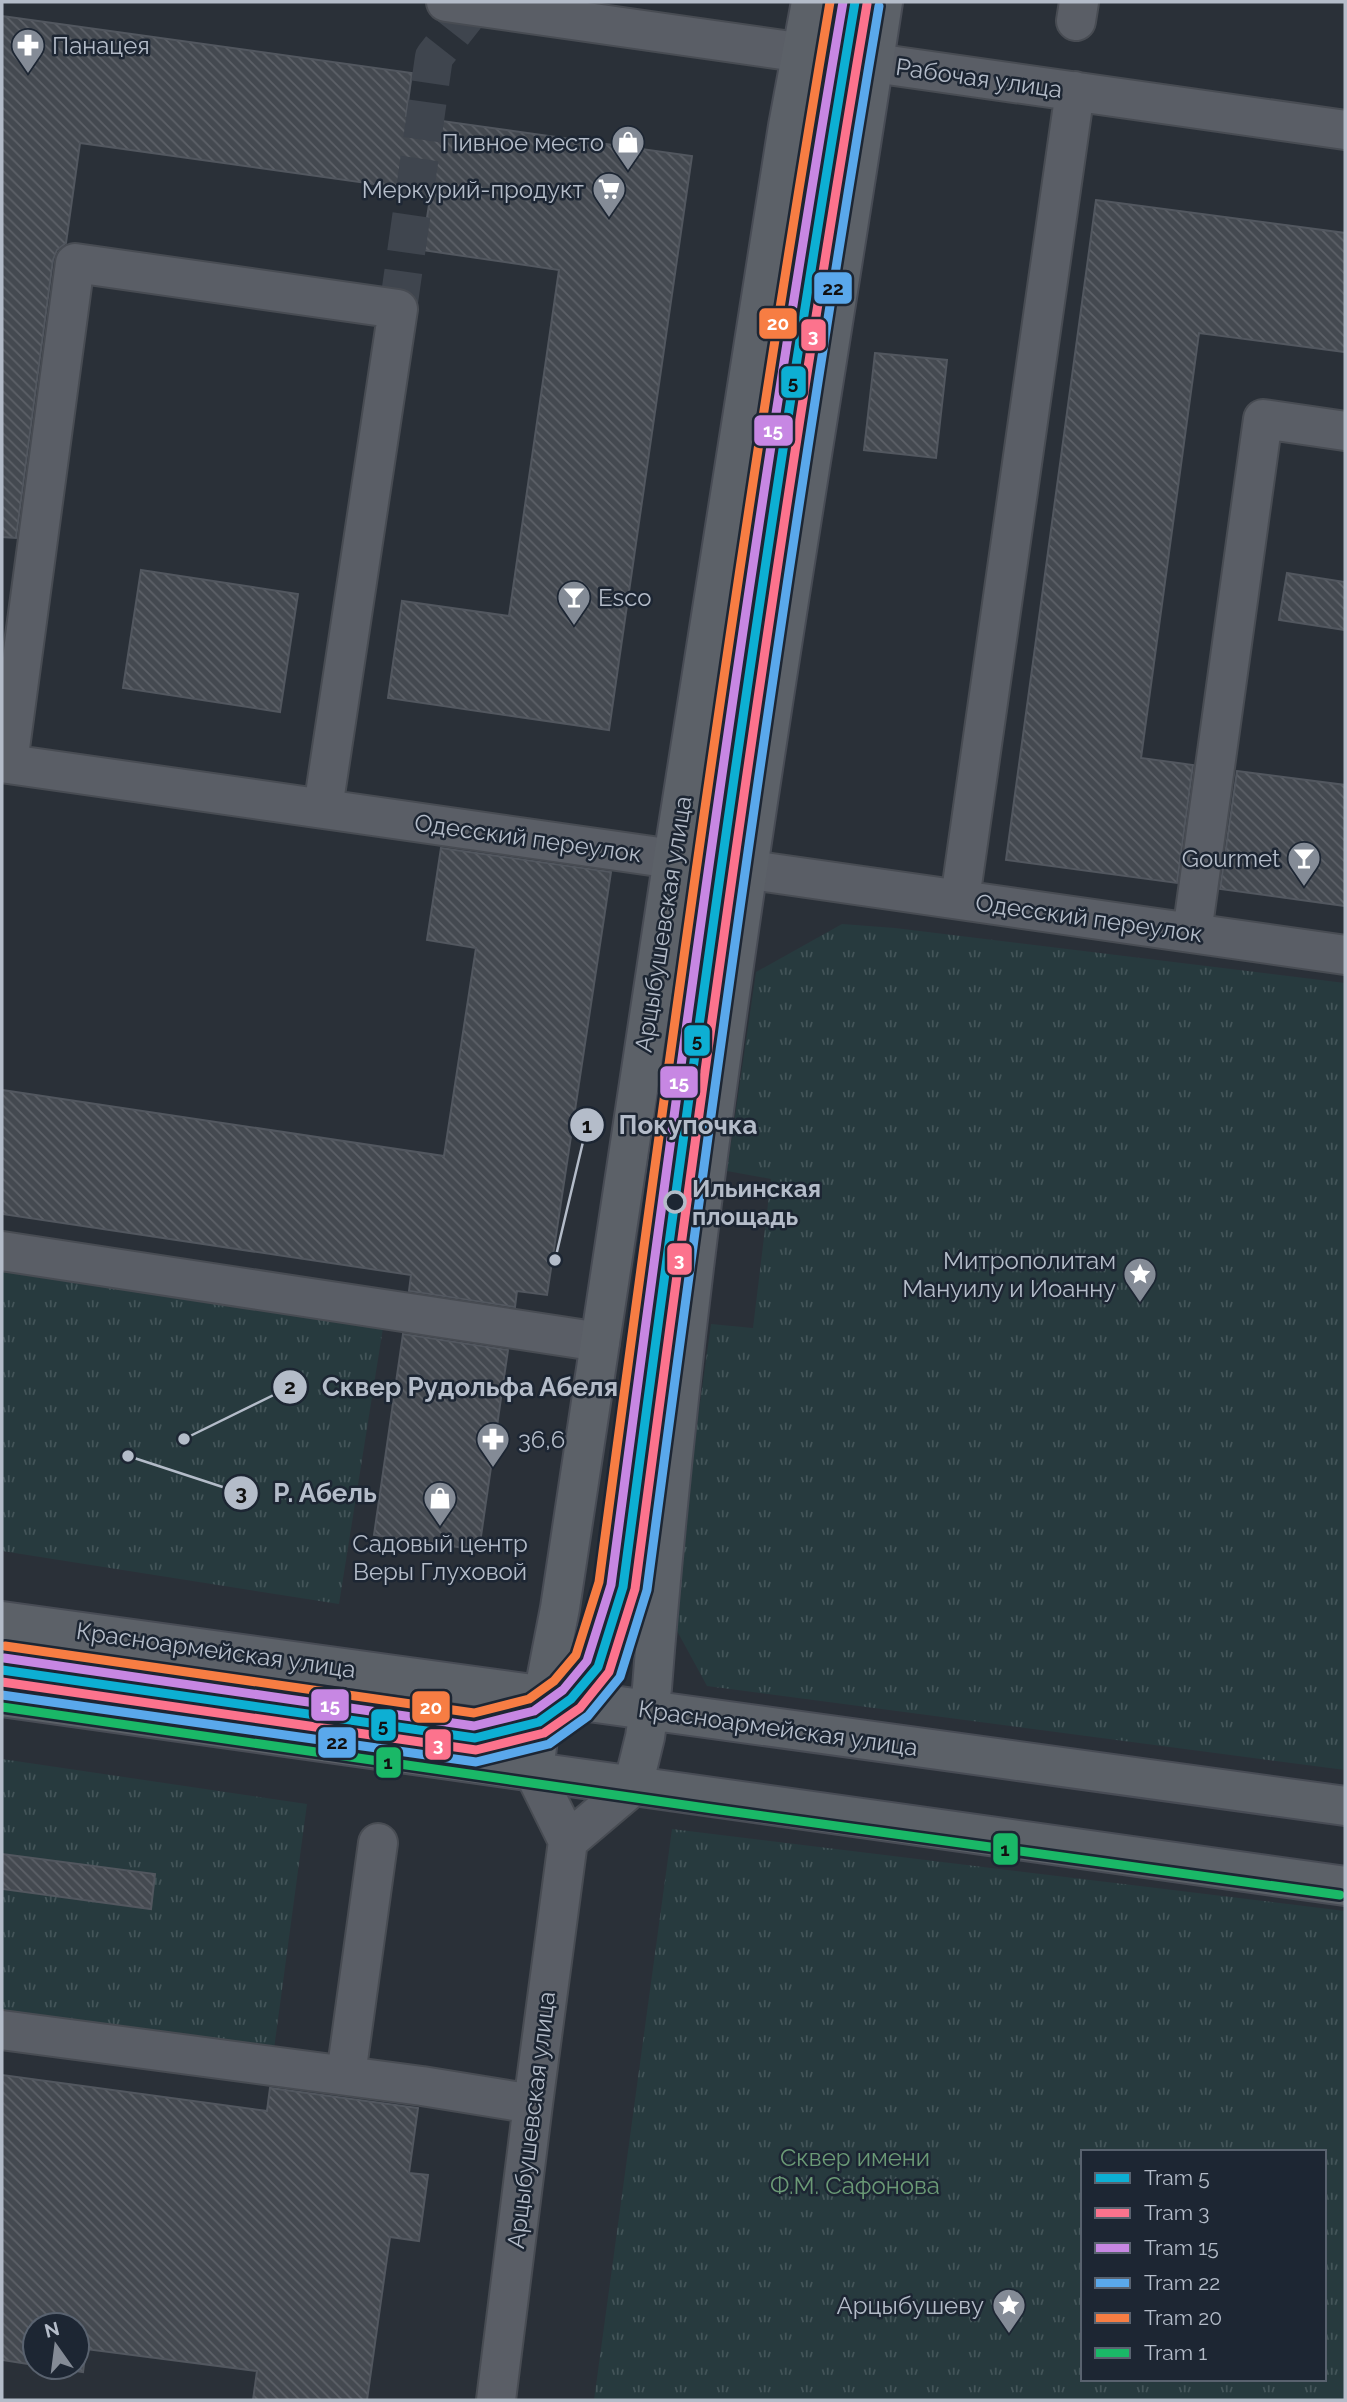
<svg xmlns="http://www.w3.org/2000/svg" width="1347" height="2402" font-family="Raleway,sans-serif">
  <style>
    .park { fill: url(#park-tufts); fill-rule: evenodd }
    .building { fill: url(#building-back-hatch); stroke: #52575f; stroke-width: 2 }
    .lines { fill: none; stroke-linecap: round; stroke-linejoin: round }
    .minor-tunnel { stroke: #3f454e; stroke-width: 38; stroke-dasharray: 38 19; stroke-linecap: butt }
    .minor-casing { stroke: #484c53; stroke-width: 42 }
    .major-casing { stroke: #484c55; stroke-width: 42 }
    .minor { stroke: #5a5e66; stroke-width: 38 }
    .major { stroke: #5c6168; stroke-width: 38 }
    .tram-1-casing { stroke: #1d2633; stroke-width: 14 }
    .tram-2-casing { stroke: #1d2633; stroke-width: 14 }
    .tram-3-casing { stroke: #1d2633; stroke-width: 14 }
    .tram-4-casing { stroke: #1d2633; stroke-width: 14 }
    .tram-5-casing { stroke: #1d2633; stroke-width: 14 }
    .tram-6-casing { stroke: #1d2633; stroke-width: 14 }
    .tram-1 { stroke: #0dafd3; stroke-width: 9 }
    .tram-2 { stroke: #fc738d; stroke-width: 9 }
    .tram-3 { stroke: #c787e3; stroke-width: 9 }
    .tram-4 { stroke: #5aa8eb; stroke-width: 9 }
    .tram-5 { stroke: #f77d43; stroke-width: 9 }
    .tram-6 { stroke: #1ab867; stroke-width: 9 }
    .stop-dot { fill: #1d2633; stroke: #b4bcc9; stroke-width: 3.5 }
    .labels { text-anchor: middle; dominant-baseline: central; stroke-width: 5; stroke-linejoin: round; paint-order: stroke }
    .poi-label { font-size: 24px; fill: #b4bcc9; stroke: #1d2633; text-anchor: end }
    .street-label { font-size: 24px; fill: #b4bcc9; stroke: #1d2633 }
    .stop-label { font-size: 24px; font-weight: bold; fill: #b4bcc9; stroke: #1d2633; text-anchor: start }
    .park-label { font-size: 24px; fill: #6b9a76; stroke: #1d2633 }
    .leader { fill: none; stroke: #b4bcc9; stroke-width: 2.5 }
    .callout-dot { fill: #b4bcc9; stroke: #1d2633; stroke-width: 2.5 }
    .mark-label { font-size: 21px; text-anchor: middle; font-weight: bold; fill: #111 }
    .callout-label { font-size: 26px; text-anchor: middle; font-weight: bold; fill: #b4bcc9; stroke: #1d2633; stroke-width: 5; stroke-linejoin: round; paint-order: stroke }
    .line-badge { stroke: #1d2633; stroke-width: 2.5 }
    .badge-label { font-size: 19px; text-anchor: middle; font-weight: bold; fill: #fff }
    .pale-badge-label { font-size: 19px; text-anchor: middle; font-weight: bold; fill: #111 }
  </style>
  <defs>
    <pattern id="park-tufts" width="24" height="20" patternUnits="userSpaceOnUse" patternTransform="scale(1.75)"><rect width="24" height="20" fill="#273a3e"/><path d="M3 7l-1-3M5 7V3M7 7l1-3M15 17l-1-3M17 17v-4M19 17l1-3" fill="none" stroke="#445559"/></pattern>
    <pattern id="building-back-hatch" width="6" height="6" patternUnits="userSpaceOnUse" patternTransform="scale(1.75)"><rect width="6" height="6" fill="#444950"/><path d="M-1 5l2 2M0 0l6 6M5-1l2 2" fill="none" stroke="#5d6168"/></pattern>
  </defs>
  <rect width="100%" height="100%" fill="#2a3038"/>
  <path class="park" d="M842,924l53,4 450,55v787l-638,-84 -37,-68 41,-294 42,4 18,-149 -44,-8 29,-199z
    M2,1267l381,61 -44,276 -337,-53z
    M2,1759l305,45 -33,245 -272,-38z
    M672,1829l673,82v489h-751zM1083,2152h241v227h-241z"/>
  <path class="building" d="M2,16l410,57 -6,43 286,40 -83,574 -221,-32 14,-97 107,15 50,-346 -137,-20 9,-58 -351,-49 -14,100 -9,7 -4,10 -37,278 -14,-1z
    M1096,200l249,33v119l-146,-19 -58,425 52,7 -16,118 -171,-23z
    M875,353l72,7 -11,98 -72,-8z
    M141,570l157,24 -18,118 -157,-24z
    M1287,573l58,9v48l-66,-10z
    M1237,771l108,14v121l-125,-17z
    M441,848l170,24 -64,423 -30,-4 -2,16 -106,-16 2,-16 -409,-61v-124l442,66 32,-208 -49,-8z
    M403,1334l105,16 -29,200 -105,-15z
    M2,1854l153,20 -4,35 -149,-20z
    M2,2075l265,36 3,-23 148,20 -9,65 19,2 -9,66 -29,-4 -23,163h-114l4,-29 -171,-22 -3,23 -33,-5h27v-42h-42v40l-33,-5z"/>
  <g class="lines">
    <path class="minor-tunnel" d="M398,309l36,-252 40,-51"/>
    <defs>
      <path id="minor" d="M446,2l899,128
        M1076,21l3,-19
        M2,763l1343,192
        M8,763l67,-500 323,46 -75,499
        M960,899l115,-808
        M1192,933l71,-514 82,12
        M2,1251l598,91
        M568,1841l65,-55
        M2,2030l420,56 111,18
        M346,2075l32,-232
        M496,2400l37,-296 35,-263 -34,-69"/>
      <path id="major" d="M2,1621l1343,185
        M2,1697l1343,189
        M534,1772l9,-76 17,-88 113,-750 115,-732 23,-124
        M633,1786l12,-49 7,-49c43,-566 146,-1125 231,-1686"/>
    </defs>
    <use href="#minor" class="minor-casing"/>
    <use href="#major" class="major-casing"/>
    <use href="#minor" class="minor"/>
    <use href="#major" class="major"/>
    <defs>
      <path id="tram-1" d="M2,1670l473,68 64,-16 32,-23 27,-32 25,-80c70,-529 143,-1059 232,-1585"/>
      <path id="tram-2" d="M2,1682l474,68 68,-17 36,-25 29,-36 26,-83c70,-529 143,-1059 232,-1585"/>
      <path id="tram-3" d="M4,1658l470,68 60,-15 29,-21 24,-29 24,-76c70,-529 142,-1058 232,-1583"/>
      <path id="tram-4" d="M2,1695l474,67 73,-18 39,-28 32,-39 27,-87c70,-529 143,-1058 232,-1584"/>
      <path id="tram-5" d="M5,1646l469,67 55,-14 25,-18 22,-26 23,-73c70,-527 142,-1055 231,-1580"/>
      <path id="tram-6" d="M2,1707l711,102 627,86"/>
    </defs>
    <use href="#tram-1" class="tram-1-casing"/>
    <use href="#tram-2" class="tram-2-casing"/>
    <use href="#tram-3" class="tram-3-casing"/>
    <use href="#tram-4" class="tram-4-casing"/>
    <use href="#tram-5" class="tram-5-casing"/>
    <use href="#tram-6" class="tram-6-casing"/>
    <use href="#tram-1" class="tram-1"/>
    <use href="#tram-2" class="tram-2"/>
    <use href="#tram-3" class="tram-3"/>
    <use href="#tram-4" class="tram-4"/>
    <use href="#tram-5" class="tram-5"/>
    <use href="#tram-6" class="tram-6"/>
  </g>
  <defs>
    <symbol id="pharmacy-pin" viewBox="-11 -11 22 30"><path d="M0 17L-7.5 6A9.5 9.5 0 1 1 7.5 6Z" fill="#848b96" stroke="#1d2633"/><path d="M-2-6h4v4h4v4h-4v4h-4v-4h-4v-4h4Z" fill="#fff"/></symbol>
    <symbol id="shop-pin" viewBox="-11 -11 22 30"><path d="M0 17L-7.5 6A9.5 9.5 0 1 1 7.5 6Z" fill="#848b96" stroke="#1d2633"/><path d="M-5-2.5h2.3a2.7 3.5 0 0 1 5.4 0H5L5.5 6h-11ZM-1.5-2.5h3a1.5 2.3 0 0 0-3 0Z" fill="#fff"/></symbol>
    <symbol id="supermarket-pin" viewBox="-11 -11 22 30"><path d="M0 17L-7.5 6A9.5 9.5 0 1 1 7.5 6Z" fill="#848b96" stroke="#1d2633"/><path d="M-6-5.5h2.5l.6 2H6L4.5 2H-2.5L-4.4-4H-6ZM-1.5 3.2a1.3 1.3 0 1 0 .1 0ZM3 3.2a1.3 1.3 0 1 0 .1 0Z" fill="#fff"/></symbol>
    <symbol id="bar-pin" viewBox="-11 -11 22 30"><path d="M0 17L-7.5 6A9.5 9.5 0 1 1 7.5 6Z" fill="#848b96" stroke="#1d2633"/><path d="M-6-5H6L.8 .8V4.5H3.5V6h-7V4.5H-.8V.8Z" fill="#fff"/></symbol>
    <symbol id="sight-pin" viewBox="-11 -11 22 30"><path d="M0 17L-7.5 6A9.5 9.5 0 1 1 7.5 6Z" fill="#848b96" stroke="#1d2633"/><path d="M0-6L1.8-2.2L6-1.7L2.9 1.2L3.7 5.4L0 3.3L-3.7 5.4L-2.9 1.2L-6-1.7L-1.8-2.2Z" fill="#fff"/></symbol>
  </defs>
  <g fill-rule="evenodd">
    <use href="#pharmacy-pin" x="9" y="26" width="38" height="52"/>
    <use href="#shop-pin" x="609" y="123" width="38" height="52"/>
    <use href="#supermarket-pin" x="590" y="170" width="38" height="52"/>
    <use href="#bar-pin" x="555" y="578" width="38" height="52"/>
    <use href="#bar-pin" x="1285" y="839" width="38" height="52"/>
    <use href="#sight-pin" x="1121" y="1255" width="38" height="52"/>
    <use href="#pharmacy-pin" x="474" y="1420" width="38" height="52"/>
    <use href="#shop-pin" x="421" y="1479" width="38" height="52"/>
    <use href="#sight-pin" x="990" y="2286" width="38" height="52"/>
  </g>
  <circle class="stop-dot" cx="675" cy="1202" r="10"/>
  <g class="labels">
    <g class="poi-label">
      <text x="52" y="45" text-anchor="start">Панацея</text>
      <text x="604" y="142">Пивное место</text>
      <text x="584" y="189">Меркурий-продукт</text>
      <text x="598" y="597" text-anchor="start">Esco</text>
      <text x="1280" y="858">Gourmet</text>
      <text x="1116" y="1260">Митрополитам<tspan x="1116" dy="28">Мануилу и Иоанну</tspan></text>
      <text x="518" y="1439" text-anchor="start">36,6</text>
      <text x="440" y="1543" text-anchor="middle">Садовый центр<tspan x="440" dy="28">Веры Глуховой</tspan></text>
      <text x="984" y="2305">Арцыбушеву</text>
    </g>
    <g class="street-label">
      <text transform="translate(979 78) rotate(8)">Рабочая улица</text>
      <text transform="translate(528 838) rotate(8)">Одесский переулок</text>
      <text transform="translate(1089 918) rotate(8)">Одесский переулок</text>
      <text transform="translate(663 924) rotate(-81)">Арцыбушевская улица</text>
      <text transform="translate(216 1650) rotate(8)">Красноармейская улица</text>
      <text transform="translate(778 1728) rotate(8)">Красноармейская улица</text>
      <text transform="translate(531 2120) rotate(-83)">Арцыбушевская улица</text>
    </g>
    <g class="stop-label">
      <text x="692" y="1188">Ильинская<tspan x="692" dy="28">площадь</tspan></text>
    </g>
    <g class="park-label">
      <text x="855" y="2157">Cквер имени<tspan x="855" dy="28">Ф.М. Сафонова</tspan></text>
    </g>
  </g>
  <path class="leader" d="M555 1260L587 1125M184 1439L290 1387M128 1456L241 1493"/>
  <g class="callout-dot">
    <circle cx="555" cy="1260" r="7"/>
    <circle cx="184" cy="1439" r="7"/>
    <circle cx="128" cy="1456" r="7"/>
    <circle cx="587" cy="1125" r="18"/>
    <circle cx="290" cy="1387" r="18"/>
    <circle cx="241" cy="1493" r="18"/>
  </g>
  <g class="mark-label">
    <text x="587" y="1133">1</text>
    <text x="290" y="1394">2</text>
    <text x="241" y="1500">3</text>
  </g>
  <g class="callout-label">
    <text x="688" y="1134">Покупочка</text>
    <text x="470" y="1396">Сквер Рудольфа Абеля</text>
    <text x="325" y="1502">Р. Абель</text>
  </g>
  <g class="line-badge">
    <rect x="813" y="271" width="40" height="34" rx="7" fill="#5aa8eb"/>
    <rect x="758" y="307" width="40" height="33" rx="7" fill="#f77d43"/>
    <rect x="800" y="318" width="27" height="34" rx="7" fill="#fc738d"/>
    <rect x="780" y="365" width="27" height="34" rx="7" fill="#0dafd3"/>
    <rect x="753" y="414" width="41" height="33" rx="7" fill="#c787e3"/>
    <rect x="683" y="1024" width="28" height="33" rx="7" fill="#0dafd3"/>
    <rect x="659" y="1065" width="40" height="34" rx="7" fill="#c787e3"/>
    <rect x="666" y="1242" width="27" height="34" rx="7" fill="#fc738d"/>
    <rect x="310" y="1688" width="40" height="34" rx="7" fill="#c787e3"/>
    <rect x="411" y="1690" width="40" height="34" rx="7" fill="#f77d43"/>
    <rect x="370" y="1708" width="27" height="34" rx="7" fill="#0dafd3"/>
    <rect x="317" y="1726" width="40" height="33" rx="7" fill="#5aa8eb"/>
    <rect x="424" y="1728" width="28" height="33" rx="7" fill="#fc738d"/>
    <rect x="375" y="1746" width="27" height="33" rx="7" fill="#1ab867"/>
    <rect x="992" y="1832" width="27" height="34" rx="7" fill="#1ab867"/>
  </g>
  <g class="badge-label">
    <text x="778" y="330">20</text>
    <text x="813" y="342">3</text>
    <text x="773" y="437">15</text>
    <text x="679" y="1089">15</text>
    <text x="679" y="1266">3</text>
    <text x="330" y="1712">15</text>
    <text x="431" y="1714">20</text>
    <text x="438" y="1751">3</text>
  </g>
  <g class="pale-badge-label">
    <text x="833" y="295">22</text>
    <text x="793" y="389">5</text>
    <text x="697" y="1047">5</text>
    <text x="383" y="1732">5</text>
    <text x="337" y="1749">22</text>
    <text x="388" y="1769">1</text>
    <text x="1005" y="1856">1</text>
  </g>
  <rect width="1347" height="2402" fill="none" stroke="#b4bcc9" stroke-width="7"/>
  <rect x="1081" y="2150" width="245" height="231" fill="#1d2633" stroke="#59626f" stroke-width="2"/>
  <rect x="1095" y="2173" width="35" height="10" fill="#0dafd3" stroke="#59626f" stroke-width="2"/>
  <text x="1144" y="2185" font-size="21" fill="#b4bcc9">Tram 5</text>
  <rect x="1095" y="2208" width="35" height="10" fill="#fc738d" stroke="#59626f" stroke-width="2"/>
  <text x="1144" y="2220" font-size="21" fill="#b4bcc9">Tram 3</text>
  <rect x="1095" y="2243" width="35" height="10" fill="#c787e3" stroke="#59626f" stroke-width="2"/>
  <text x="1144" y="2255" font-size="21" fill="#b4bcc9">Tram 15</text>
  <rect x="1095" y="2278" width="35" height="10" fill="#5aa8eb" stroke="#59626f" stroke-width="2"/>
  <text x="1144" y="2290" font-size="21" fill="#b4bcc9">Tram 22</text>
  <rect x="1095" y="2313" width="35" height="10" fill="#f77d43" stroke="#59626f" stroke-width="2"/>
  <text x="1144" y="2325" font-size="21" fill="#b4bcc9">Tram 20</text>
  <rect x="1095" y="2348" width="35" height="10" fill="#1ab867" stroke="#59626f" stroke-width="2"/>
  <text x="1144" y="2360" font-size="21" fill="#b4bcc9">Tram 1</text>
  <g transform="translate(56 2346) rotate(346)"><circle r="33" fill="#1d2633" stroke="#59626f" stroke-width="2"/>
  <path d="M0-5L12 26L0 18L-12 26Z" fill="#848b96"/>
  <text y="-10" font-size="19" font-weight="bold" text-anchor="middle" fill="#b4bcc9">N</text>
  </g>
</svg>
